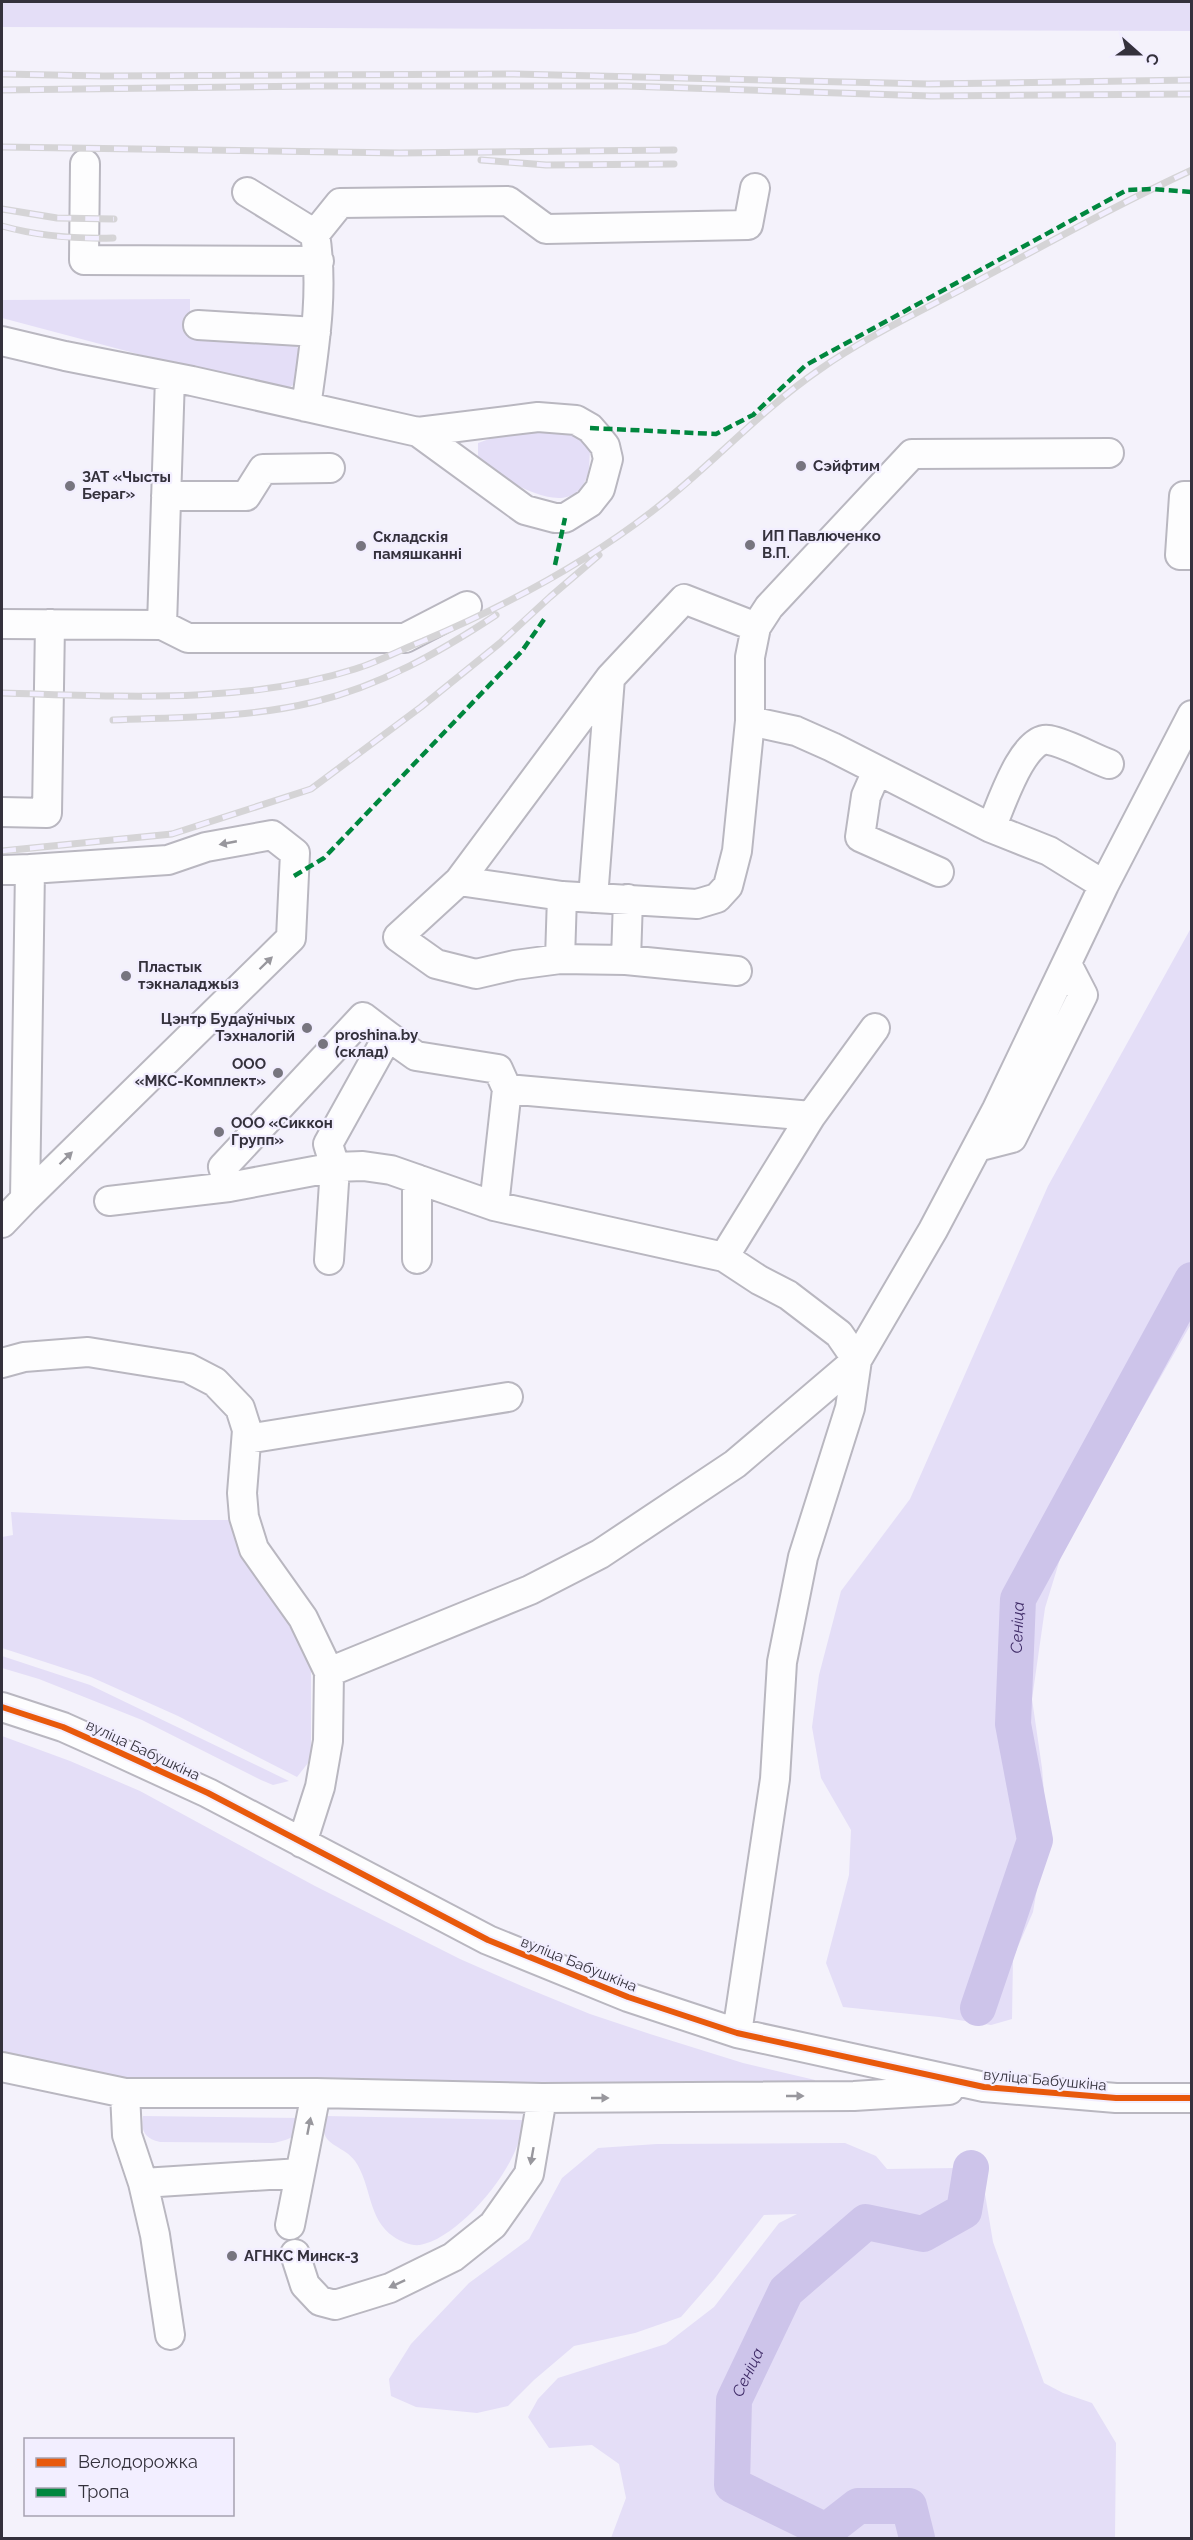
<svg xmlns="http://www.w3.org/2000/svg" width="1193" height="2540" font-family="Raleway,sans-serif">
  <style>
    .green { fill: #e4def7 }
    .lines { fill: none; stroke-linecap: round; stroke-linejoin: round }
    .river { stroke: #cdc4ea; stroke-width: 36 }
    .minor-casing { stroke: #b9b7c0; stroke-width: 32 }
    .minor { stroke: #fdfdfe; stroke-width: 28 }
    .rail-casing { stroke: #d5d4d6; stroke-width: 7 }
    .rail { stroke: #f2eeff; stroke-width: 4.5; stroke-dasharray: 14; stroke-linecap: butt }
    .quiet { stroke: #00873e; stroke-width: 4.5; stroke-dasharray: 9 4.5; stroke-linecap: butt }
    .cycleway-casing { stroke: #f2eeff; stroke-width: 10 }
    .cycleway { stroke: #e8590c; stroke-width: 6 }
    .oneway { fill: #98979d }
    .poi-dot { fill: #77757f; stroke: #f2eeff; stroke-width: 2 }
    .labels { text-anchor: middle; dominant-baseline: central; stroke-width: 4.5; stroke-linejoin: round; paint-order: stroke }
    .poi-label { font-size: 15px; font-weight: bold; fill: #34313c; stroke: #f2eeff; text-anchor: start }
    .street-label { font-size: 15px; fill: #34313c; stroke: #f2eeff }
    .water-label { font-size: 16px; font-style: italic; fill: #3f2b67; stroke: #f2eeff }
  </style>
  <rect width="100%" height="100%" fill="#f4f2fb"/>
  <path class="green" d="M2,2h1189l1,29 -1190,-4z
    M190,299v37l97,5 10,6 6,8 -4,25 -10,8 -72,-13 -215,-57v-18z
    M521,428c33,1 49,-6 69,24 -1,8 0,17 -3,24 -16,50 -84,1 -109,-14v-19z
    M1191,928v396l-127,222 -19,62 -13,91 10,69 5,62 -14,82 -20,46 -1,61 -21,6 -52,-8 -96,-10 -17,-44 23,-88 2,-45 -30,-52 -9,-51 7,-52 22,-84 69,-92 138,-313z
    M11,1512l172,8h52l60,101 16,43v88l-3,11 -11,14 -119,-61 -87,-39 -89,-29v-111l11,-2z
    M2,1656l88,29 199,96 -16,4 -12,-5 -119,-60 -103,-41 -37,-11z
    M2,1736l68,25 70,30 175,95 145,73 64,28 66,27 60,20 93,29 72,17 -1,6 -708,-7 -104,-23z
    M143,2116l160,2c-3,18 -13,22 -30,25l-113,-1c-16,-4 -19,-11 -17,-26z
    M326,2116l196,4c3,40 -61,118 -102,125 -9,1 -18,-3 -26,-8 -27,-18 -22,-52 -39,-76 -12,-17 -40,-15 -29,-45z
    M845,2143l31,13 11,13 69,-1 29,26 8,48 51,141 19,10 29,10 24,40 -1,95h-504l15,-40 -7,-34 -27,-19 -43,3 -21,-31 10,-18 20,-21 108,-34 48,-37 65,-84 18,-9 -33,1 -49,63 -34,39 -46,16 -61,13 -40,34 -26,26 -31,7 -61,-6 -25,-11 -2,-17 22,-35 58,-61 60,-44 33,-61 36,-30 59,-4z"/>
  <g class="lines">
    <g class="river">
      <path id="s1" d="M978,2008l57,-168 -22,-116 5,-125 174,-319"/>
      <path id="s2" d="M917,2538l-8,-32h-51l-32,25 -94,-46 2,-85 52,-109 80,-69 57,12 41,-23 7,-43"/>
    </g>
    <defs>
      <path id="minor" d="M85,164l-1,96 235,1
        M247,192l68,42
        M198,325l118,7
        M2,341l63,15 127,25 226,51 120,-15 38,3 14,8 7,8 8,10 3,13 -8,30 -11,14 -24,15h-10l-30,-8 -107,-78
        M306,407c8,-58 18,-115 9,-173l25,-31 168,-2 38,28 202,-4 7,-37
        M166,496h80l17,-27 67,-1
        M1192,496h-8l-4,59h12
        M2,624l160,1 8,-248
        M162,625l26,13h217l62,-32
        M750,721l46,10 36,16 159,81 58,23 55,34
        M877,771l-11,25 -6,41 79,35
        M2,812l45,1 3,-189
        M991,828c9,-20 32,-93 58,-88 20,4 41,17 60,24
        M2,870l28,-1 -5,330 -23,24
        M459,881l103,15 135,8 20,-6 11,-12 9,-35 13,-130v-64l6,-30 13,-20 143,-153 197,-1
        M562,896l-2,63 66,1 2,-61
        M593,898l17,-220 74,-79 72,28
        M560,959l-45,6 -39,9 -40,-10 -38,-27 61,-56 151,-203
        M626,960l111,11
        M388,1036l28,20 82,13 9,20 -13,117
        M507,1089l304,27 -87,141
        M811,1116l64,-88
        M977,1147l35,-9 71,-143 -16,-31
        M229,1187l-6,-20 140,-150 25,19 -60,108 7,23 -6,93
        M25,1199l266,-261 4,-85 -23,-18 -66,12 -38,13 -138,9
        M109,1201l120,-14 106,-20 28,-1 28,4 103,36 230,51 35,23 29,15 51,39 18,26 -122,104 -135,90 -70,36 -201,82
        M417,1259v-80
        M2,1363l22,-6 64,-5 100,16 27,14 25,26 7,22 -5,63 2,24 10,32 49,69 26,54 -1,69 -8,46 -18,56
        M247,1439l261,-42
        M2,1707l61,20 47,21 98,45 280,147 140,57 109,36 247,54 132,11h76
        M737,2033l38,-254 7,-117 21,-105 47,-149 7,-48 76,-130 64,-121 107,-224 88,-170
        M2,2067l123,26h191l226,5 312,-2 95,-6
        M125,2093l2,42 16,48 12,52 15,100
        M143,2183l157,-10
        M290,2225l26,-132
        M295,2254l10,31 15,16 15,4 55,-17 63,-31 40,-32 36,-51 13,-76"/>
    </defs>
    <use href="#minor" class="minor-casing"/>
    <use href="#minor" class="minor"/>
    <defs>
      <path id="rail" d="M2,74l101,2 411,-2 414,10 264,-4
        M2,90l314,-4h309l306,10 261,-2
        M2,147l398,6 274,-3
        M481,160l65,5 128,-1
        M2,209l55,9 57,1
        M2,226c36,10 73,13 111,12
        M2,693c116,3 240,12 353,-24 23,-7 45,-19 68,-28 80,-34 158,-75 227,-128 59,-45 108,-101 169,-143 51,-36 109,-62 164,-92 69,-37 137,-75 209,-108
        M113,720c67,-3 136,-2 201,-18 66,-16 126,-50 182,-87
        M2,851l170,-17 139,-45 110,-82 79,-64 50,-46 49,-42"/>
    </defs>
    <use href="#rail" class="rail-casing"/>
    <use href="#rail" class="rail"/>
    <path class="quiet" d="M590,428l126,6 37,-19 53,-50 321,-175 24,-1 41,3
      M555,565l10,-47
      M294,876l30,-18 198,-207 23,-33"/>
    <defs>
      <path id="cycleway" d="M2,1707l61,20 47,21 98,45 280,147 140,57 109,36 247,54 132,11h76"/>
    </defs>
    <use href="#cycleway" class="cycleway-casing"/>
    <use href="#cycleway" class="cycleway"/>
  </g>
  <defs><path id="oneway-solid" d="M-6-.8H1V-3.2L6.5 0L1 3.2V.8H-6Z" transform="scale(1.5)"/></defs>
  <g class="oneway">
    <use href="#oneway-solid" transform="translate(228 843) rotate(169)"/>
    <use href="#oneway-solid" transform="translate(266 963) rotate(-44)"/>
    <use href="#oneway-solid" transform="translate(66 1158) rotate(-44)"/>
    <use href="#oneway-solid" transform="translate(795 2096)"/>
    <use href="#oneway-solid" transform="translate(600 2098)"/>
    <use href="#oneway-solid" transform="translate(309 2126) rotate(-79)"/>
    <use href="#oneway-solid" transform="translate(532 2156) rotate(100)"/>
    <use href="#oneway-solid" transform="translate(397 2284) rotate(155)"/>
  </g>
  <g class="poi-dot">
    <circle cx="801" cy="466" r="6"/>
    <circle cx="70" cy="486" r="6"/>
    <circle cx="750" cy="545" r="6"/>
    <circle cx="361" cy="546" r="6"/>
    <circle cx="126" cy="976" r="6"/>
    <circle cx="307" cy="1028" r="6"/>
    <circle cx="323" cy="1044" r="6"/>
    <circle cx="278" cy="1073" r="6"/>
    <circle cx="219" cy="1132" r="6"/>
    <circle cx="232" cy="2256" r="6"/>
  </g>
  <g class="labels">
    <g class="poi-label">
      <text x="813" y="466">Сэйфтим</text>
      <text x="82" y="477">ЗАТ «Чысты<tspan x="82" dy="17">Бераг»</tspan></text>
      <text x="762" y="536">ИП Павлюченко<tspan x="762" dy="17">В.П.</tspan></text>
      <text x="373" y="537">Складскія<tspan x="373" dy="17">памяшканні</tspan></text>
      <text x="138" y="967">Пластык<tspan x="138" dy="17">тэкналаджыз</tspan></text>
      <text x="295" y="1019" text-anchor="end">Цэнтр Будаўнічых<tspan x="295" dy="17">Тэхналогій</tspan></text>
      <text x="335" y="1035">рroshina.by<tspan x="335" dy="17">(склад)</tspan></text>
      <text x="266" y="1064" text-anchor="end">ООО<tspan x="266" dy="17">«МКС-Комплект»</tspan></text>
      <text x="231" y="1123">ООО «Сиккон<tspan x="231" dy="17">Групп»</tspan></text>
      <text x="244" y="2256">АГНКС Минск-3</text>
    </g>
    <g class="street-label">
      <text transform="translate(143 1750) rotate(25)">вуліца Бабушкіна</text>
      <text transform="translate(579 1964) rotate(22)">вуліца Бабушкіна</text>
      <text transform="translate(1045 2080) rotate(5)">вуліца Бабушкіна</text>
    </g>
    <g class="water-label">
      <text stroke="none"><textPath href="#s1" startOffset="392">Сеніца</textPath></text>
      <text stroke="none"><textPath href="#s2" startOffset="345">Сеніца</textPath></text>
    </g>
  </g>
  <rect width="1193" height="2540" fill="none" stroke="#34313c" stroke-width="6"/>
  <rect x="24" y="2438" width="210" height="78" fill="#f2eeff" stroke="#a6a2b1" stroke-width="1.5"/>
  <rect x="36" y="2458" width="30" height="9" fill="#e8590c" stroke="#a6a2b1" stroke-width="1.5"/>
  <text x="78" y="2468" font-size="18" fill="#34313c">Велодорожка</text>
  <rect x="36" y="2488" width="30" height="9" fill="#00873e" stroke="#a6a2b1" stroke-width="1.5"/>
  <text x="78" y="2498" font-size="18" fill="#34313c">Тропа</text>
  <g transform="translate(1139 54) rotate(111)" stroke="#f2eeff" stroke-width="4.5" paint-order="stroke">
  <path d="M0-4.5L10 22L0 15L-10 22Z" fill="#34313c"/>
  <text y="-9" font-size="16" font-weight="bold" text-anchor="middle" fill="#34313c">С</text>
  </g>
</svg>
